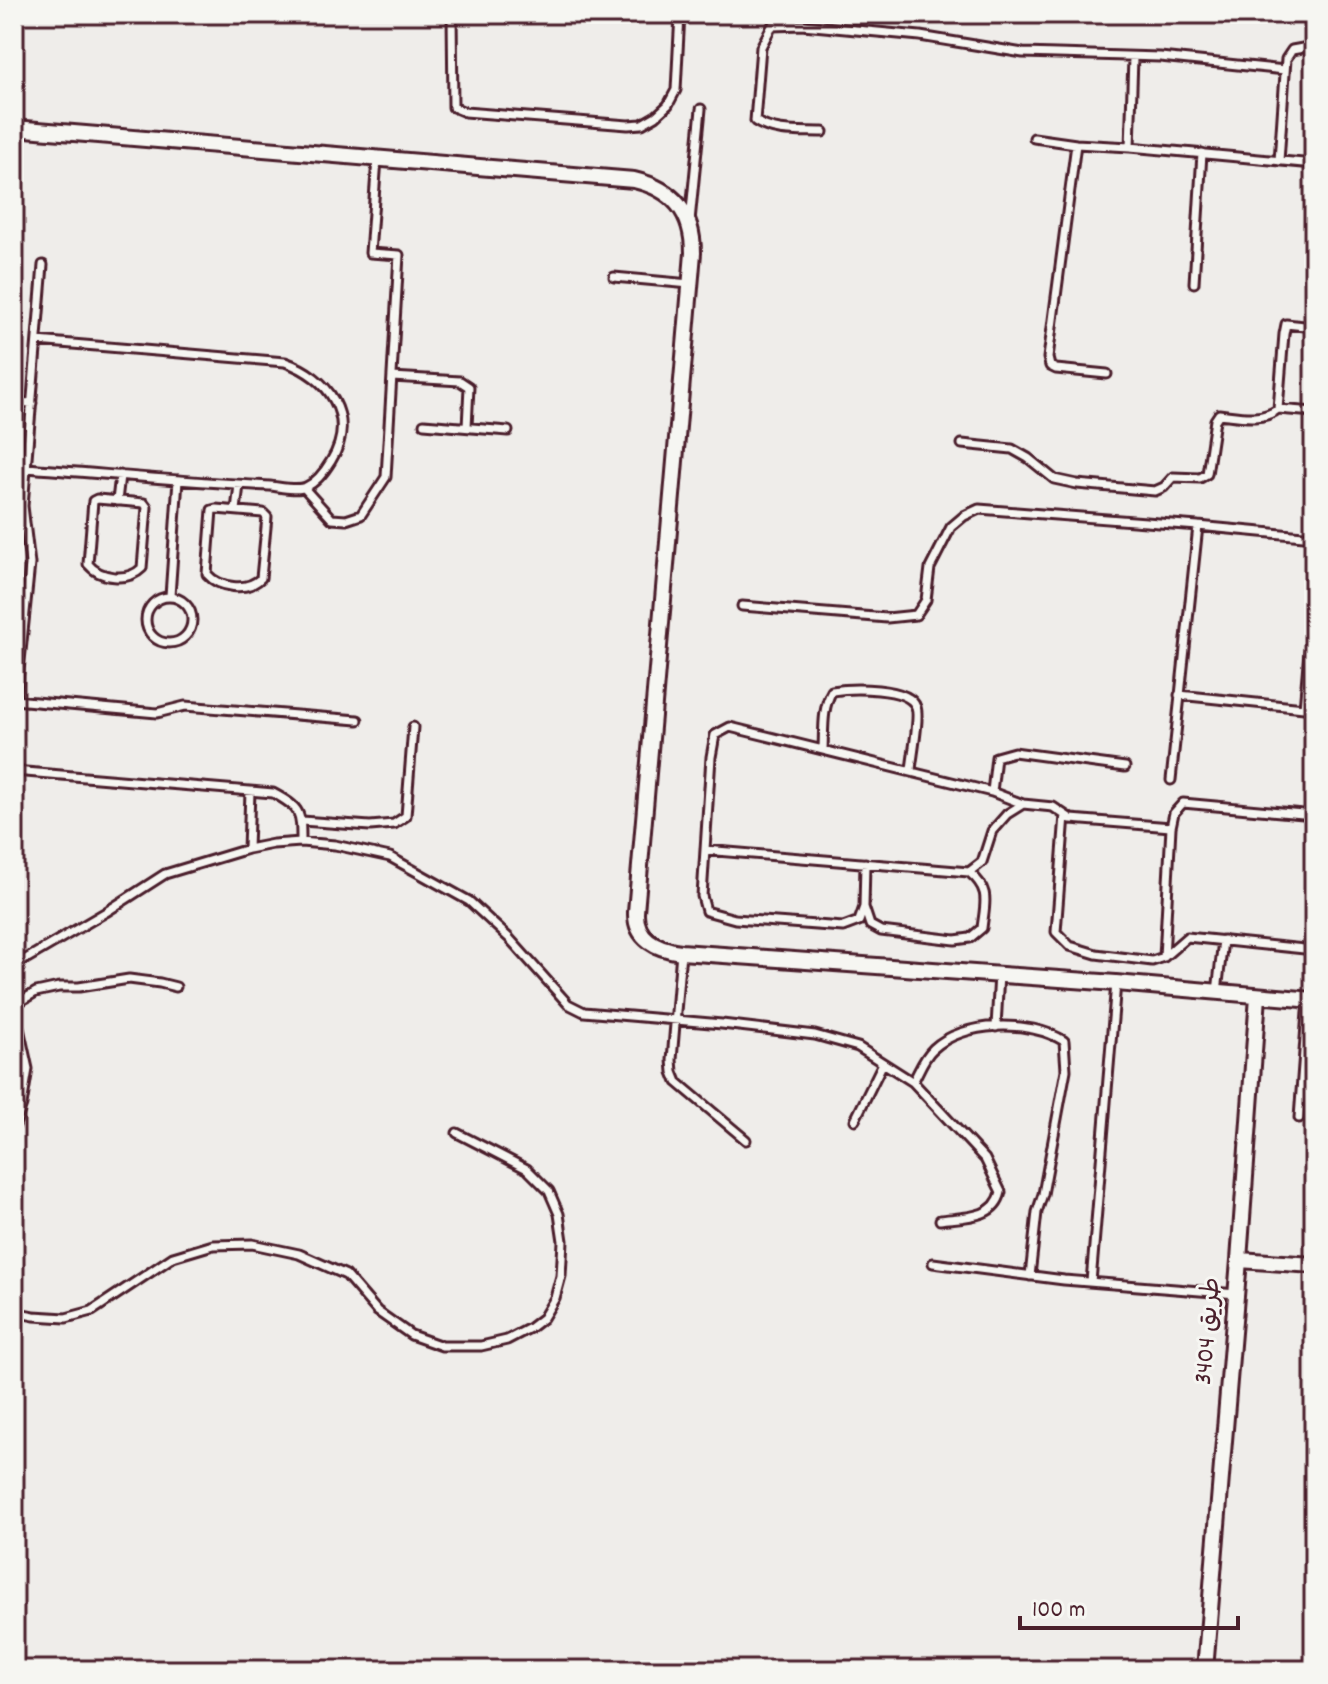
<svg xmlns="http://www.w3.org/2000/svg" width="1328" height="1684" font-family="Dekko,'Playpen Sans Arabic',sans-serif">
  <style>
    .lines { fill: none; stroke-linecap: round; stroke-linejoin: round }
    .service-casing { stroke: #4a1f2b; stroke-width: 13 }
    .minor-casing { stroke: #4a1f2b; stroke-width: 20 }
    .service { stroke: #f6f6f2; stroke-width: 7 }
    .minor { stroke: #f6f6f2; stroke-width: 14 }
    .labels { text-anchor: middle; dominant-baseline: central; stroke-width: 6; stroke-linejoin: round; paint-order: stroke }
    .street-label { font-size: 26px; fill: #4a1f2b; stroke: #f6f6f2 }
  </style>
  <rect width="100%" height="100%" fill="#efedea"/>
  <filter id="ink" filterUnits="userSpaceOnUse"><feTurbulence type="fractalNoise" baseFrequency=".0125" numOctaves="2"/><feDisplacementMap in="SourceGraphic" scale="16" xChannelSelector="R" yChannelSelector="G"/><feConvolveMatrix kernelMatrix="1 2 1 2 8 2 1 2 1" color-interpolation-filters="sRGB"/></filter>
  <g filter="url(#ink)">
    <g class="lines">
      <defs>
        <path id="service" d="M452,14l1,93 12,5 163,13 14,-1 14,-8 12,-11 8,-15 4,-76
          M823,132c-23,-1 -48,2 -68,-11l6,-74 11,-21 31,-1 117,11 103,17 137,4 125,13
          M1034,138l42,6 54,3 184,17
          M1076,144l-28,214 2,8 6,3 51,5
          M1130,147l3,-89
          M1279,161l7,-102 6,-9 22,-4
          M690,221l11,-112
          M614,277l76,7
          M1194,283l8,-130
          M392,377l68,4 9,6 -2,40
          M14,402l18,1
          M1278,409l6,-75 2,-10 28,3
          M424,424l84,7
          M962,444l50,5 16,9 26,21 23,5 78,7 9,-4 9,-10 27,1 7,-4 8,-54 4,-6c19,2 43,8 59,-5l36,3
          M26,468c81,6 162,14 244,18 10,1 27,5 36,1 11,-5 19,-16 25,-26 27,-44 -3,-84 -46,-99l-248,-21
          M304,488l28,31 14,1 15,-5 25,-38 13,-222 -29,-2 7,-94
          M97,499l47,4 3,4 -5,61c-14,14 -42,11 -54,-4l5,-63z
          M117,501l3,-26
          M216,509l47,4 4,4 -6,61c-14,14 -42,10 -54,-4l5,-64z
          M236,510l3,-25
          M170,596l8,-116
          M146 620a23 23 0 1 1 46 0a23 23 0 1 1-46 0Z
          M742,606l145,12 29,-3 10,-15 4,-32 21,-41 13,-11 15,-7 219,17 116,11
          M1179,695l125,13 10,-113
          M14,700l143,13 28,-7 173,14
          M16,700l14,-136 -7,-58 20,-241
          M823,749c1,-20 -1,-41 9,-58 18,-3 77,-5 84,16 4,9 -4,51 -5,63
          M14,771l259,22c28,15 28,19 28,49
          M1171,780l27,-254
          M992,792l4,-35 18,-5 111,15
          M1065,815l-9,117 14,14 26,8 56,7 12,-4 23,-20 127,13
          M302,821l68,5 24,-2 12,-8 7,-89
          M248,849l2,-58
          M705,850l264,22c22,18 16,30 13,56l-12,10 -15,2 -74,-9 -11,-6 -6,-18
          M865,863l-1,44 -5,14 -16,6 -108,-8 -29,-8 -4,-15 9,-139 4,-22 15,-8 262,65 31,12 30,3 18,12 100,8
          M969,872l13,-10 10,-31 15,-17 16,-10
          M681,952l-9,108 1,12 4,10 69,58
          M1164,957l7,-130 3,-14 9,-10 131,12
          M14,966l92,-54 59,-38 83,-25 25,-5 28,-2 34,3 55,12 79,44 40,37 59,66 16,8 138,12 93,11 43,12 55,35 72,77 16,33c-6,27 -37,25 -61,28
          M1217,992l6,-52
          M14,1005l22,-13 23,-5h20l50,-8 31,4 16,4
          M14,1005l14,64 -6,36 -8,23
          M996,1027l3,-53
          M913,1082c6,-11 11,-25 20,-33 29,-28 97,-30 131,-8l2,29 -23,124 -6,18 -7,64
          M1299,1118l9,-119
          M855,1120l28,-57
          M933,1263l131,17 173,14
          M1091,1282l25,-299
          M14,1312l20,4 32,2 26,-7 81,-54 40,-12 39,-1 47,10 47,21 31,36 34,24 31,11h39l26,-6 23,-12 13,-10 12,-20 6,-22 2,-35 -4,-27 -10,-23 -22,-22 -70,-36"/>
        <path id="minor" d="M14,128l620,52c39,9 59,32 59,73l-57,659c-1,27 21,37 45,40l435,31 198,17
          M1239,1260l75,5
          M1205,1670l34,-410 19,-264"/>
      </defs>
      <use href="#service" class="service-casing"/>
      <use href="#minor" class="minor-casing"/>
      <use href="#service" class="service"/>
      <use href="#minor" class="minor"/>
    </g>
  </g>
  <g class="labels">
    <g class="street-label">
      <text transform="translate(1209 1331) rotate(-85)">طريق 3404</text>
    </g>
  </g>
  <rect width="1328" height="1684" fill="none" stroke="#f6f6f2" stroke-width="48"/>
  <rect x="24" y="24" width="1280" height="1636" fill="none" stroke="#4a1f2b" stroke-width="3" filter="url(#ink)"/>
  <path d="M1020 1616v12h218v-12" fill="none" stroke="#4a1f2b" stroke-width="4"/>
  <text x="1032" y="1616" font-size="24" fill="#4a1f2b" stroke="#f6f6f2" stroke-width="6" paint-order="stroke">100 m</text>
</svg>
